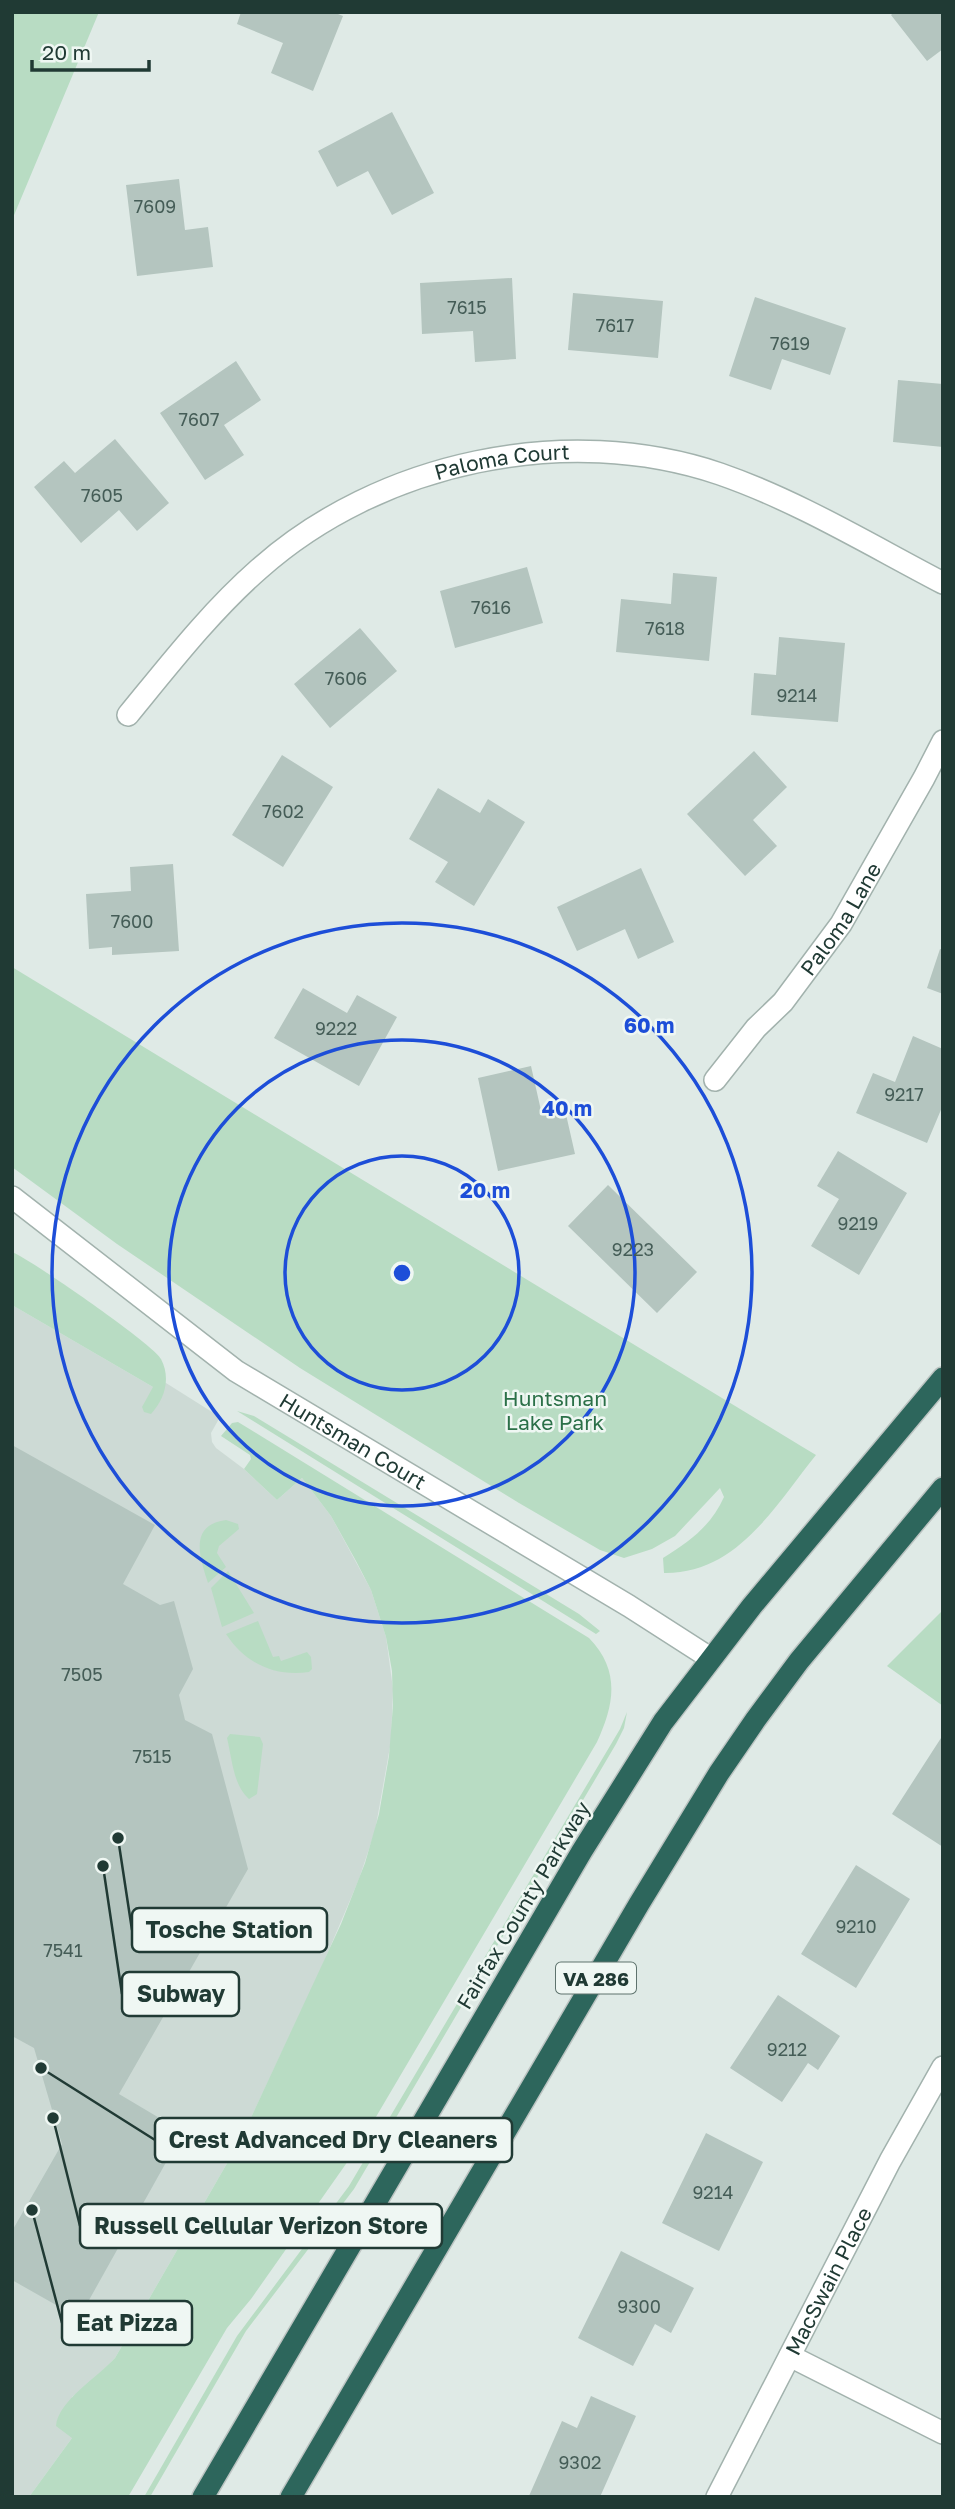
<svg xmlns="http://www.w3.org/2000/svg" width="955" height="2509" font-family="'Golos Text',sans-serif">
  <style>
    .built { fill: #cddad5 }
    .green { fill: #b8dcc3 }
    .building { fill: #b4c5bf }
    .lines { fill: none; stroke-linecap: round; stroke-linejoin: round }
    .street-casing { stroke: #a2b2ad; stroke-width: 24 }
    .highway-casing { stroke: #bcc4c2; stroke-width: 24 }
    .street { stroke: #fff; stroke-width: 21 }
    .highway { stroke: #2d665c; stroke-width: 21 }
    .ring { fill: none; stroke: #1d4ed8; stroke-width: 3.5 }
    .labels { text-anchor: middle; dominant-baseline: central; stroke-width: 5; stroke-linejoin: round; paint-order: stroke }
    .number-label { font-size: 18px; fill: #455d57 }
    .shield { fill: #eff7f3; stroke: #5e736d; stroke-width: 2 }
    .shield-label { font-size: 19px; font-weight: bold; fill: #203a34 }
    .street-label { font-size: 21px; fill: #203a34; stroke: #eff7f3 }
    .park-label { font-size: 21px; fill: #2b7048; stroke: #eff7f3 }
    .centre { fill: #1d4ed8; stroke: #eff7f3; stroke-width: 3.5 }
    .ring-label { font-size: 21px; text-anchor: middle; font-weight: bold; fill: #1d4ed8; stroke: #eff7f3; stroke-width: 5; stroke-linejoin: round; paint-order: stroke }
    .leader { fill: none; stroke: #203a34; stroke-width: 2.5 }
    .callout-dot { fill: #203a34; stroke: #eff7f3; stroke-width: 2.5 }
    .callout { fill: #eff7f3; stroke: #203a34; stroke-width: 2.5 }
    .callout-label { font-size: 23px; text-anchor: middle; font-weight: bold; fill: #203a34 }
  </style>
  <rect width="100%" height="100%" fill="#dfeae6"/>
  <path class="built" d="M12,1305l141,82 13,-4 54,34 -9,16 1,9 4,6 28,21 33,31 25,-22 29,38 40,74 15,47 7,52 -2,52 -16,90 -16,48 -39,92 -79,168 -126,219 -16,17 -27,22v41l-43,59h-17z"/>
  <path class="green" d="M12,12h87l-87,208z
    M12,967l789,479 15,9c-41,51 -79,119 -152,118l-1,-15c27,-17 48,-32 61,-61l-4,-9 -45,48 -23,13 -28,9 -24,-8 -81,-47 -219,-135 -183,-124 -105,-77z
    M12,1252c20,8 142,93 149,107 10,19 4,40 -10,55l-7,-2 -2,-5 11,-20 -141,-82z
    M237,1411l17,5 325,198 21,17 -4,3z
    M238,1422l351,216c32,33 25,67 8,104l-237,402 -109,155 -24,29 -99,169h-99l43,-59 -16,-12c2,-25 42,-49 59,-68l126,-219 100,-215 24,-61 14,-49 10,-58 4,-51 -1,-34 -6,-34 -15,-47 -15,-29 -25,-45 -29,-38 -25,22 -33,-31 7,-10 -1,-4 -29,-19 11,-13z
    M226,1520l12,4 1,5 -20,17 -2,7 9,14 -18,16c-8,-25 -20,-58 18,-63z
    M228,1571l26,42 -32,14 -11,-39z
    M943,1610v96l-56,-40z
    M258,1621l15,36 6,-1 2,5 26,-9 4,5 1,12 -3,3c-35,5 -64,-9 -83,-38z
    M627,1712l-3,16 -8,16 -262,445 -108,142 -96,166h-6l93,-161 112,-150 271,-457z
    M230,1734l30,3 3,7 -6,50 -8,5c-16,-14 -17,-41 -22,-61z"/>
  <path class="building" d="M241,12h92l10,4 -30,75 -42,-18 12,-30 -46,-19z
    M894,12h49v37l-16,12 -36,-46z
    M392,112l42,81 -42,22 -24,-44 -31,16 -19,-36z
    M179,179l6,51 23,-3 5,40 -76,9 -11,-91z
    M512,278l4,81 -41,3 -2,-31 -51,3 -2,-51z
    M573,293l90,8 -5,57 -90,-8z
    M755,297l91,31 -16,47 -48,-16 -11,31 -42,-14z
    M236,361l25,39 -37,25 20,30 -39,25 -45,-67z
    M898,380l45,4v63l-50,-5z
    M115,439l54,64 -32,28 -18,-21 -38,33 -47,-56 30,-26 11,12z
    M527,567l16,56 -88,25 -15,-57z
    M673,573l44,4 -8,84 -93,-9 5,-53 50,5z
    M360,628l37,43 -67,57 -36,-44z
    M779,637l66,6 -7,79 -87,-7 3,-42 22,2z
    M754,751l33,36 -34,33 24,26 -32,30 -58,-62z
    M282,755l51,32 -50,80 -51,-32z
    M438,788l42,25 8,-14 37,23 -51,84 -39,-24 13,-20 -39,-23z
    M173,864l6,87 -67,4v-8l-23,2 -3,-55 45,-3 -1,-24z
    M641,868l33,74 -36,17 -13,-30 -48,22 -20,-44z
    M940,949l3,1v44l-16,-6z
    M303,988l44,25 10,-18 40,22 -38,69 -85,-48z
    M913,1036l30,13v56l-16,38 -71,-30 17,-40 22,9z
    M531,1066l11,49 23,-5 10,44 -77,17 -20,-93z
    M838,1151l69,42 -48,82 -48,-29 28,-47 -22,-13z
    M608,1185l89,87 -40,41 -89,-87z
    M12,1445l143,80 -32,59 37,21 14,-4 19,68 -14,26 6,25 27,14 36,135 -129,225 64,38 -104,186 -67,-38v-49l50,-87 -28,-96 -22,-12z
    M941,1738l2,1v108l-51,-33z
    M856,1865l54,34 -54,89 -55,-34z
    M778,1995l62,41 -22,34 -10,-7 -26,39 -52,-34z
    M706,2133l57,29 -44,89 -57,-28z
    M621,2251l73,37 -23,45 -16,-9 -22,42 -55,-28z
    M591,2396l45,20 -36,81 -71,-1 33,-75 15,7z"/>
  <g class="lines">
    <defs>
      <g id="street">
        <path id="s1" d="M128,715c41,-50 82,-103 131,-146 120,-107 307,-147 461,-95 78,27 150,71 223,109"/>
        <path id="s2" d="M715,1080l41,-52 27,-26 58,-78 83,-146 19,-37"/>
        <path id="s3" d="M12,1197l224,174 393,235 81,52"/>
        <path d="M790,2356l153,77"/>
        <path id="s4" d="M717,2497l173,-336 53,-94"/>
      </g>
      <path id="highway" d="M203,2497l379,-646 81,-129 89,-116 191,-228
        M291,2497l348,-593 80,-131 37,-54 43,-58 144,-173"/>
    </defs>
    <use href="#street" class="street-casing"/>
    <use href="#highway" class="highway-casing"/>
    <use href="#street" class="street"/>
    <use href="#highway" class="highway"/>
  </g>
  <g class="ring">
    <circle cx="402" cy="1273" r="117"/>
    <circle cx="402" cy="1273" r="233"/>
    <circle cx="402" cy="1273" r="350"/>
  </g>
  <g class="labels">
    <g class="number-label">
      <text x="155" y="206">7609</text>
      <text x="467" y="307">7615</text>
      <text x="615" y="325">7617</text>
      <text x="790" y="343">7619</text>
      <text x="199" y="419">7607</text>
      <text x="102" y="495">7605</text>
      <text x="491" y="607">7616</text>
      <text x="665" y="628">7618</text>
      <text x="346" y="678">7606</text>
      <text x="797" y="695">9214</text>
      <text x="283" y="811">7602</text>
      <text x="132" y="921">7600</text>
      <text x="336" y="1028">9222</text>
      <text x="904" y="1094">9217</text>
      <text x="858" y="1223">9219</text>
      <text x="633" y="1249">9223</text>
      <text x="82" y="1674">7505</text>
      <text x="152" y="1756">7515</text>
      <text x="856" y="1926">9210</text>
      <text x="63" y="1950">7541</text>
      <text x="787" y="2049">9212</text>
      <text x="713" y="2192">9214</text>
      <text x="639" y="2306">9300</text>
      <text x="580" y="2462">9302</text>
    </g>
    <rect class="shield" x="556" y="1962.5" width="80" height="31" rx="5"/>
    <g class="shield-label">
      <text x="596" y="1978">VA 286</text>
    </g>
    <g class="street-label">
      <text stroke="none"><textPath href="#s1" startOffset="467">Paloma Court</textPath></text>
      <text stroke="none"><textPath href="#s2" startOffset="205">Paloma Lane</textPath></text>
      <text stroke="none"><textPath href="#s3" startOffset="420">Huntsman Court</textPath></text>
      <text transform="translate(523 1905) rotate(-59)">Fairfax County Parkway</text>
      <text stroke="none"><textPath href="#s4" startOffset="243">MacSwain Place</textPath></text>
    </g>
    <g class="park-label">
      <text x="555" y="1398">Huntsman<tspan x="555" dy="24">Lake Park</tspan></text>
    </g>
  </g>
  <circle cx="402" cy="1273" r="10" class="centre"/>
  <g class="ring-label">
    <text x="649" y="1033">60 m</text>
    <text x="567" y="1116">40 m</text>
    <text x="485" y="1198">20 m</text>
  </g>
  <path class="leader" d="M118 1838L132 1930M103 1866L122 1994M41 2068L155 2140M53 2118L80 2226M32 2210L62 2323"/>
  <g class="callout-dot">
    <circle cx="118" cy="1838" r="7"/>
    <circle cx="103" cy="1866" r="7"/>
    <circle cx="41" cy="2068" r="7"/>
    <circle cx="53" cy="2118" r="7"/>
    <circle cx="32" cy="2210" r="7"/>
  </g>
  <g class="callout">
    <rect x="132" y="1908" width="195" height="44" rx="7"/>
    <rect x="122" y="1972" width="117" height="44" rx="7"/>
    <rect x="155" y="2118" width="357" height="44" rx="7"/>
    <rect x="80" y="2204" width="362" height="44" rx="7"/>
    <rect x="62" y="2301" width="130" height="44" rx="7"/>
  </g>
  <g class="callout-label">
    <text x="229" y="1938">Tosche Station</text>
    <text x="181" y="2002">Subway</text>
    <text x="333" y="2148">Crest Advanced Dry Cleaners</text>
    <text x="261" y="2234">Russell Cellular Verizon Store</text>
    <text x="127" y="2331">Eat Pizza</text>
  </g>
  <rect width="955" height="2509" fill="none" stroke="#203a34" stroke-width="28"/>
  <path d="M32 60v10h117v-10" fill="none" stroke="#203a34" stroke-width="3.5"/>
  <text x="42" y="60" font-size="21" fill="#203a34" stroke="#eff7f3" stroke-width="5" paint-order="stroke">20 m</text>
</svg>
